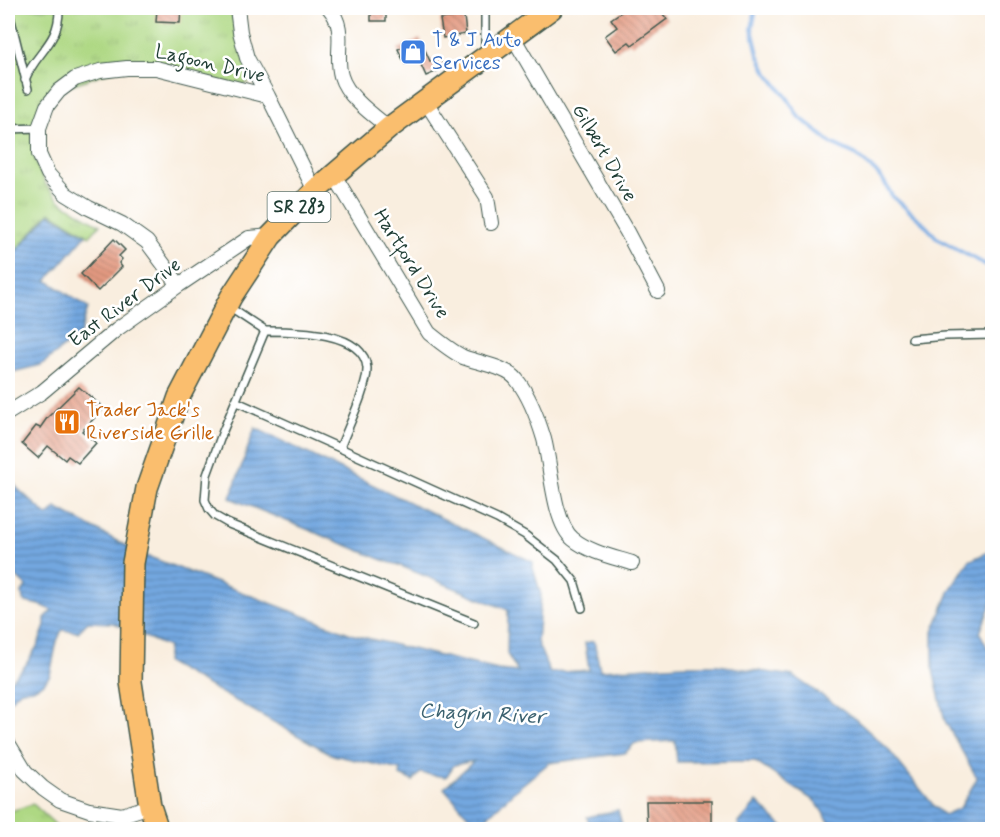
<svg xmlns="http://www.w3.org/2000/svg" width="1000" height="837" font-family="Mynerve,sans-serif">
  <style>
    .park { fill: url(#park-tufts); stroke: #668a5c; stroke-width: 1.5 }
    .water { fill: url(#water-rules); stroke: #49728a; stroke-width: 1.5 }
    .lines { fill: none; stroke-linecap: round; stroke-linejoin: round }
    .stream { stroke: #73a7e0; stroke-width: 4 }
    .building { fill: url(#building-back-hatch) }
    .lane-casing { stroke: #40584e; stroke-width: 10 }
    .street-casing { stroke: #40584e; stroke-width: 16 }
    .primary-casing { stroke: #40584e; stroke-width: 24 }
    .lane { stroke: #fff; stroke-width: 7 }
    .street { stroke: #fff; stroke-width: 14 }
    .primary { stroke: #fabe6e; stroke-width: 21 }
    .labels { text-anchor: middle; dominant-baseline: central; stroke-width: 5; stroke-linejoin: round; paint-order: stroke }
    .shield { fill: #fff; stroke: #627771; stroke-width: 1.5 }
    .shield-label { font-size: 18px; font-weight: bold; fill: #1f3d34 }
    .shop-label { font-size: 20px; fill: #366cbe; stroke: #fff; text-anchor: start }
    .street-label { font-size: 20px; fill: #1f3d34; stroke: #fff }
    .food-label { font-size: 20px; fill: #c56008; stroke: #fff; text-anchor: start }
    .water-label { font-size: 21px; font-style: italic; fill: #3c6270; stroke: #fff }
  </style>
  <defs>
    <pattern id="park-tufts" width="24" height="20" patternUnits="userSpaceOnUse" patternTransform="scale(1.5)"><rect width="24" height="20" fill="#aed883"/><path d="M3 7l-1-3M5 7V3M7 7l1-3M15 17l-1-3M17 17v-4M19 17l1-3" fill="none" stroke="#95ba72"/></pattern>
    <pattern id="water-rules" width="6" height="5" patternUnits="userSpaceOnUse" patternTransform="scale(1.5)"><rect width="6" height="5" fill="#73a7e0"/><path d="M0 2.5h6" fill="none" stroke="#5e89b6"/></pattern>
    <pattern id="building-back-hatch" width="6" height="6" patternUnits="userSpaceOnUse" patternTransform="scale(1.5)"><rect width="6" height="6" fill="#e49a81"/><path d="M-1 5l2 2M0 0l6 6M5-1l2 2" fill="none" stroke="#b87f6a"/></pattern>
  </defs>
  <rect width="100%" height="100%" fill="#fff"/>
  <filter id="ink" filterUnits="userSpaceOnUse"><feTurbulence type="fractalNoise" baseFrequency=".0167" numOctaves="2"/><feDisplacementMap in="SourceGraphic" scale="12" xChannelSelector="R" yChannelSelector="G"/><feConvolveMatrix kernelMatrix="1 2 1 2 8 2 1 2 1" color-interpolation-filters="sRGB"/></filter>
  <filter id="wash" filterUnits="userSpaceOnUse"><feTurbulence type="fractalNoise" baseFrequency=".008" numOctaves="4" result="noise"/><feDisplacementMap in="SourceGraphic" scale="24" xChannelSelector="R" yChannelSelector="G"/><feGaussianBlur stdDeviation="1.35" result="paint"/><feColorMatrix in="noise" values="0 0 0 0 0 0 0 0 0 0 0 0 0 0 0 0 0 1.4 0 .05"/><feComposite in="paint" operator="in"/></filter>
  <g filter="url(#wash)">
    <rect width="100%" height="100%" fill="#f9eedf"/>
    <path class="park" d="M8,8h223l19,68 -1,6 -8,4 -103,-24 -85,29 -13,15 -9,26 4,28 11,25 15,17 39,23 -10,11 -40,-24 -42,47z
      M33,804l27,25h-52v-17z"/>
    <path class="water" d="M50,214l36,21 -39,45 41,28 -8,26 -39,31 -33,8v-113z
      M255,428l278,134v6l8,27 -4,47 13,31 39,-3 -4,-27 9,-2 6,29 83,-5h34l76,11 59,40 35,32 47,58 10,9 16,-7 17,-30 -32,-57 -12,-51v-38l17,-42 19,-29 23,-11v51l-12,32 12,24v172h-158l-18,-27 -62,-41 -77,1 -2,-21 -40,2 -10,10 -76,10 -31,25 -41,38 -33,-38 30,-27 -20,4 -8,12 -26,-4 -7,8 -13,-6 1,-5 -68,-15 -167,-93 2,-15 -54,-24 -26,-1 -10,10 -16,-2 -5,11 -7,34 -6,8 -11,6 -12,1 -13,12v-19l17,-17 13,-21 7,-19v-8l7,-7c-12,-9 -17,-5 -29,-10l-1,-8 4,-7 -18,-17v-92l10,12 30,27 8,-8 83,45 215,82 144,35 20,2 -11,-18 1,-44 -112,-46 -8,-2 -158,-64z
      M757,802l27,26 1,1h-43l-4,-5z
      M618,810l5,19h-33l-3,-12z"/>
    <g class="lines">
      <path class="stream" d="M756,8l-4,21 6,25 8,17 22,28 10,17 33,27 24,11 20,17 10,12 7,13 30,26 15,16 21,12 34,18"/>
    </g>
    <g id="blocks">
      <path class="building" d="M157,8h24l-1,15 -24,-1z
        M371,8h15v13h-15z
        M627,8h31l9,11 -35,26 -3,-3 -13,9 -11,-15 12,-9 -6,-8z
        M464,16l2,18 -23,4 -3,-19z
        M420,39l10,22 9,-4 6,11 -19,8 -8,-18 -13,6 -7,-15z
        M114,239l11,11 -6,6 3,3 -3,4 3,4 -24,24 -17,-17z
        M79,387l25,21 -22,23 14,12 -18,20 -10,-7 -3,4 -17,-14 -10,12 -16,-14 14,-18 4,2 7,-10z
        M646,801h66v29h-65z"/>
    </g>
  </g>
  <g filter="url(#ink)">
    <use href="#blocks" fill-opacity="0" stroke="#40584e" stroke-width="1.5"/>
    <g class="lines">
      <defs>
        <path id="lane" d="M8,8l20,81
          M485,8v45
          M25,80c10,-28 35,-36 34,-72
          M8,129l31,-1
          M8,166l1,8
          M229,307l36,24 -42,100 -16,44 -2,25 4,9 6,7 14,8 245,99
          M265,331c27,0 99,-1 102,37 1,19 -20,61 -27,80l157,71 28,16 32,25 17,21 8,27
          M912,339l34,-3 46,-1
          M235,401l105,47"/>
        <path id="street" d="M237,8l3,24 7,26 21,38 47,95
          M329,8c19,22 5,43 12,68 6,21 32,39 48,52
          M513,37l114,195 31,59
          M426,102l61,95 4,26
          M334,175l95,158c11,9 22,18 34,24 15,6 45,10 54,23 13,17 21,39 27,59 7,25 9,84 29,100 16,13 40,18 59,24
          M179,285l-32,-43 -25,-18 -33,-16 -23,-14 -18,-20 -9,-20v-26l8,-22 12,-15 16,-12 25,-8 27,-3h29l112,28
          M8,413l34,-21 75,-63 62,-44 70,-47 22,-2
          M8,743l17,28 18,17 17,12 29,10 33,5 28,-9"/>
        <path id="primary" d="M158,830l-8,-24 -19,-124 2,-119 14,-75 32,-91 52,-100 40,-61 44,-45 74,-63 163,-120"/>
      </defs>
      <use href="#lane" class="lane-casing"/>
      <use href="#street" class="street-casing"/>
      <use href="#primary" class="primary-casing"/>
      <use href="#lane" class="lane"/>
      <use href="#street" class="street"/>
      <use href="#primary" class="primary"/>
    </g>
  </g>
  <defs>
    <symbol id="shop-square" viewBox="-11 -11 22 22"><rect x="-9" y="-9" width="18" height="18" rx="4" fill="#3f7fe0" stroke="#fff"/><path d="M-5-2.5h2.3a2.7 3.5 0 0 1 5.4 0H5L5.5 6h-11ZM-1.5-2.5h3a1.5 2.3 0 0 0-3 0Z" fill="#fff"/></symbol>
    <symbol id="restaurant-square" viewBox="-11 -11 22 22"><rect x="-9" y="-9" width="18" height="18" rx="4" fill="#e8710a" stroke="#fff"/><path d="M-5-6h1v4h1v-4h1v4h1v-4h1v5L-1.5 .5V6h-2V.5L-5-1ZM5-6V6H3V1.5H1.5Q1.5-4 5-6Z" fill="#fff"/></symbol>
  </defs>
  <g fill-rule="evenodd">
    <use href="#shop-square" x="398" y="37" width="30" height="30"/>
    <use href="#restaurant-square" x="52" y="407" width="30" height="30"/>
  </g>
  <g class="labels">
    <rect class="shield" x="267.5" y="192" width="63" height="30" rx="4.5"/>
    <g class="shield-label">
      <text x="299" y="207">SR 283</text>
    </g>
    <g class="shop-label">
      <text x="432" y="40">T &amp; J Auto<tspan x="432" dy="23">Services</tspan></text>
    </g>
    <g class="street-label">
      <text transform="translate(210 64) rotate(13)">Lagoon Drive</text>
      <text transform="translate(604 153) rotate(60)">Gilbert Drive</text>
      <text transform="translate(411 264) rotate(58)">Hartford Drive</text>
      <text transform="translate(125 303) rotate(-37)">East River Drive</text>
    </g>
    <g class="food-label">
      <text x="86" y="410">Trader Jack's<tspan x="86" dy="23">Riverside Grille</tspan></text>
    </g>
    <g class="water-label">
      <text transform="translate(482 714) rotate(3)">Chagrin River</text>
    </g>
  </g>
  <rect width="1000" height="837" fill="none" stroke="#fff" stroke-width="30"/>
</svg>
